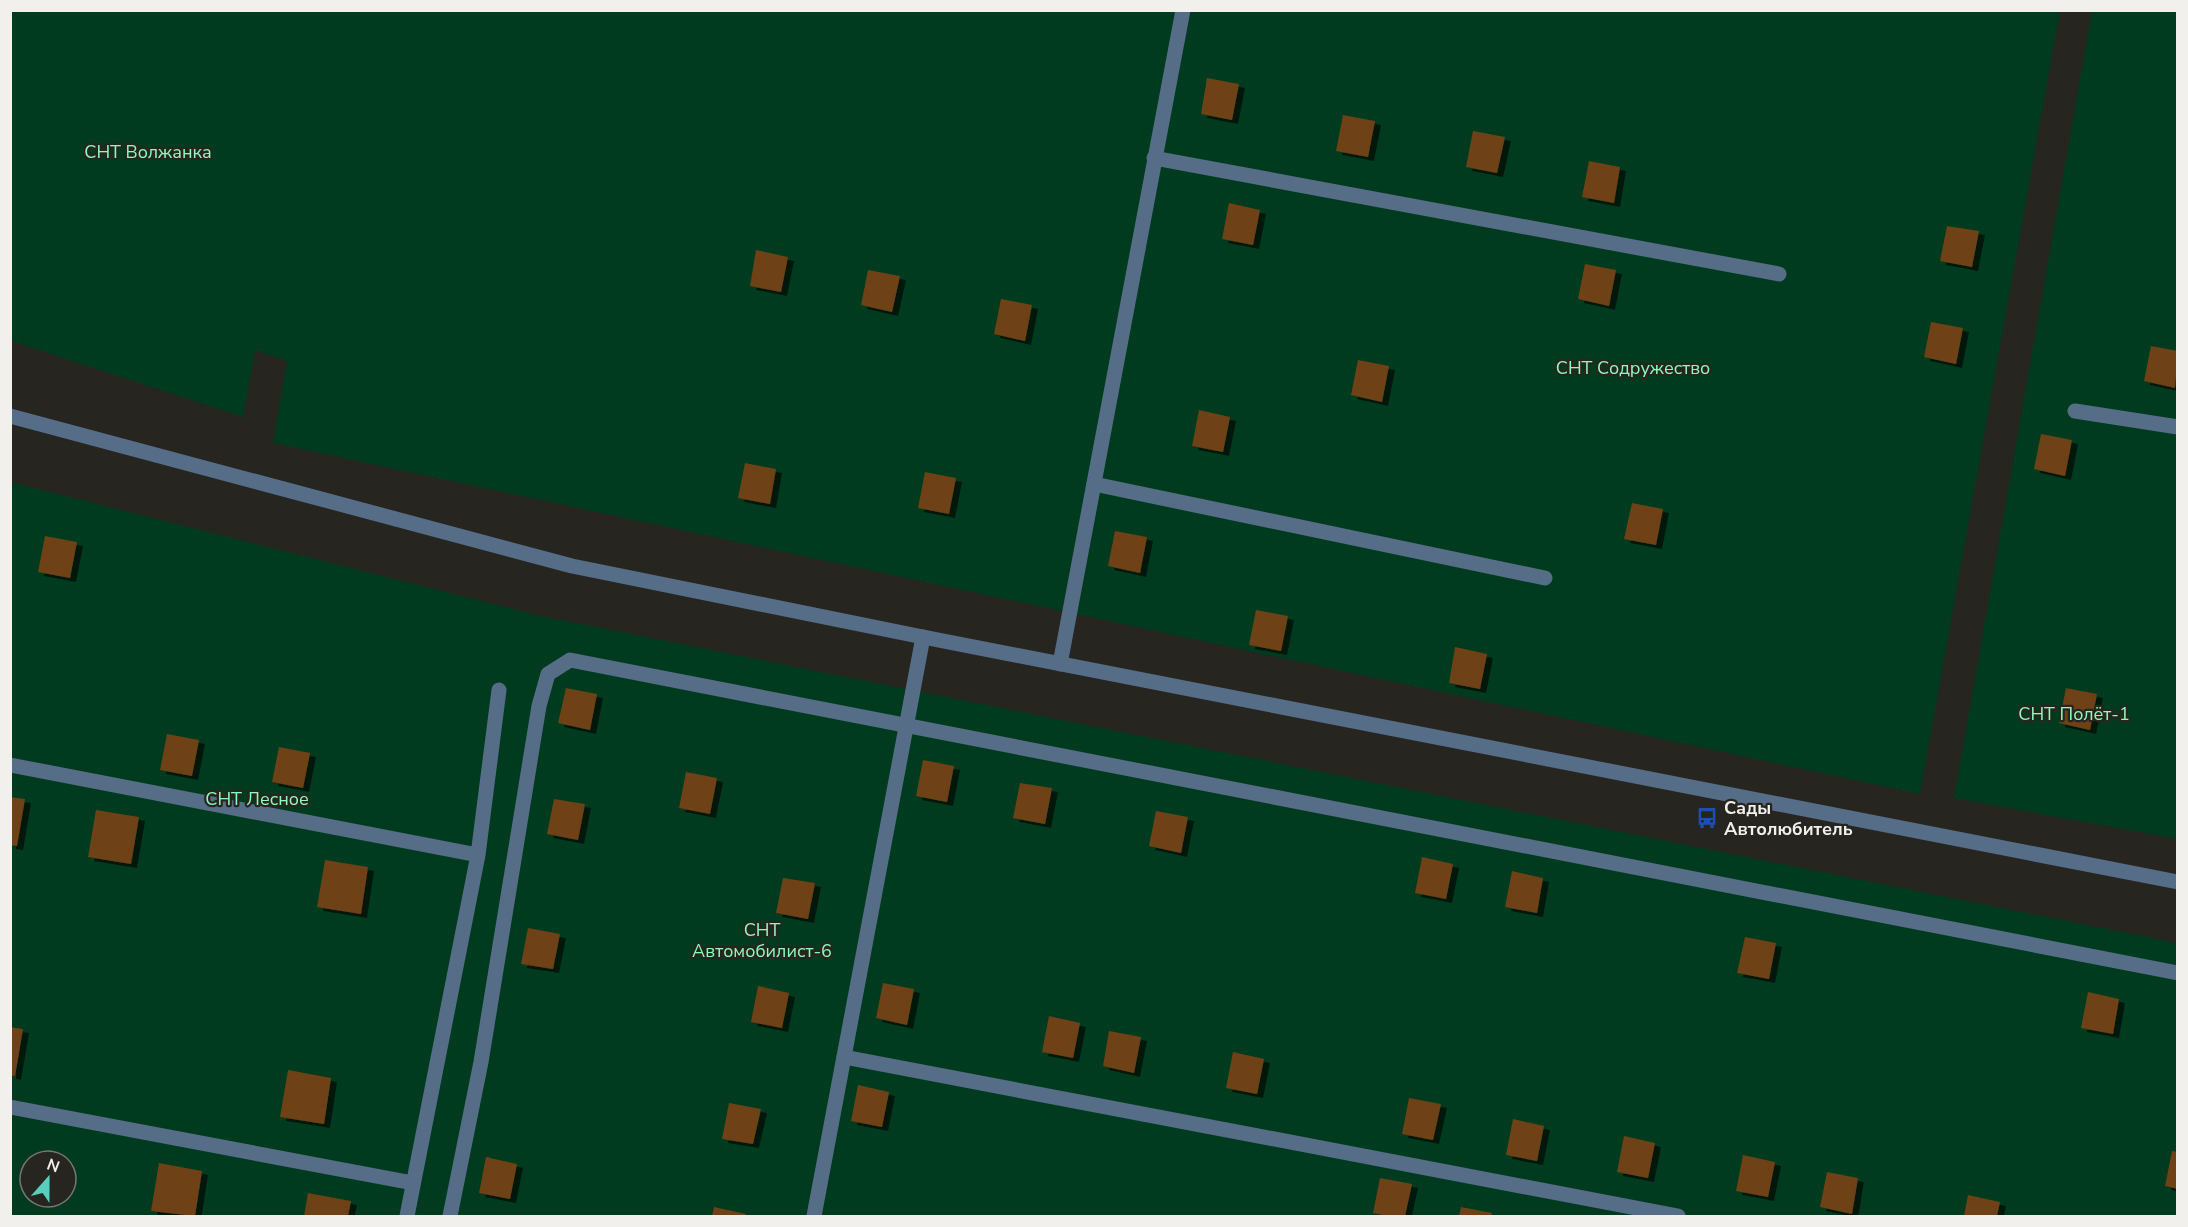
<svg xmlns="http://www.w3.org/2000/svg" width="2188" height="1227" font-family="'Nunito Sans',sans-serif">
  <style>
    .green { fill: #003b1f; fill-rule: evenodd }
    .building { fill: #6e4212; filter: url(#shadow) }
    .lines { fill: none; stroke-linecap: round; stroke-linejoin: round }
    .service { stroke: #566d87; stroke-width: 15 }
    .minor { stroke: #566d87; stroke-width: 15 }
    .tertiary { stroke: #566d87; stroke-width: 15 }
    .labels { text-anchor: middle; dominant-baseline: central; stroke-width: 4.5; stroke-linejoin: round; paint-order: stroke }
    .park-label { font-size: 18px; fill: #8dfbb9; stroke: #272520 }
    .poi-label { font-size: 18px; font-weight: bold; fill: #f1f0ed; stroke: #272520; text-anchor: start }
  </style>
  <defs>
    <filter id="shadow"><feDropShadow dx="6" dy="4" stdDeviation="0" flood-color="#0009"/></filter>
  </defs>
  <rect width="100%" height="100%" fill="#272520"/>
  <path class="green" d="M11,11h2049l-140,783 -1647,-351 14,-82 -32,-11 -12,67 -232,-76z
    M2092,11h85v828l-223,-41z
    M10,482l531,134 1636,327v273h-2166zM30,1161h36v36h-36z"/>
  <path class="building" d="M1207,78l32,6 -7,36 -31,-6z
    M1343,115l32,6 -7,36 -32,-6z
    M1473,131l32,6 -8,36 -31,-6z
    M1589,161l31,6 -6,36 -32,-6z
    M1229,203l31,7 -7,35 -31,-6z
    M1947,226l32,5 -7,36 -32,-6z
    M756,250l32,7 -7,35 -31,-6z
    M1585,264l31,6 -7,36 -31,-7z
    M868,270l32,6 -8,36 -31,-7z
    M1001,299l31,6 -7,36 -31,-7z
    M1931,322l32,6 -7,36 -32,-7z
    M2151,346l27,5 -3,37 -31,-7z
    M1358,360l31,6 -7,36 -31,-7z
    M1199,410l31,7 -7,35 -31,-6z
    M2041,434l31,6 -7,36 -31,-7z
    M745,463l31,6 -6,35 -32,-6z
    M925,472l31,6 -7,36 -31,-6z
    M1632,503l31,6 -7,36 -32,-6z
    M1115,531l32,6 -7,36 -32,-7z
    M45,536l32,6 -7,36 -32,-6z
    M1256,610l32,6 -7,35 -32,-6z
    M1455,647l32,7 -7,35 -31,-6z
    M566,688l31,6 -7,36 -32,-7z
    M2066,688l31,6 -7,36 -31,-7z
    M167,734l32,6 -7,36 -32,-6z
    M279,747l31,6 -7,35 -31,-6z
    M923,760l31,6 -7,36 -31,-6z
    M686,772l31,6 -7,36 -31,-6z
    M1020,783l32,5 -7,36 -32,-6z
    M10,797l15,2 -8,47 -7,-1z
    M554,799l31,5 -7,36 -31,-6z
    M96,810l43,7 -8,47 -43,-7z
    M1156,811l32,6 -7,36 -32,-7z
    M1422,857l31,7 -7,35 -31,-6z
    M325,860l43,7 -7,47 -44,-7z
    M1512,871l31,7 -6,35 -32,-6z
    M783,878l32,5 -7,36 -32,-6z
    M528,928l32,6 -7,35 -32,-5z
    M1745,937l31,6 -7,36 -32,-6z
    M883,983l31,6 -7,36 -31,-7z
    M758,986l31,7 -7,35 -31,-6z
    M2088,992l31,7 -6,35 -32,-6z
    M1049,1016l31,7 -7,35 -31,-6z
    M10,1027l13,2 -8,47 -5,-1z
    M1109,1031l32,6 -7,36 -31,-7z
    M1233,1052l31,7 -7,35 -31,-6z
    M288,1070l43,8 -7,46 -44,-7z
    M858,1085l31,7 -7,35 -31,-6z
    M1409,1098l32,6 -8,36 -31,-6z
    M729,1103l32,6 -8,35 -31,-5z
    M1513,1119l31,7 -7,35 -31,-6z
    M1624,1136l31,7 -7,35 -31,-6z
    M2172,1151l6,1v37l-13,-3z
    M1743,1155l32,7 -7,35 -32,-6z
    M486,1157l31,7 -7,35 -31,-6z
    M159,1163l43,8 -7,45 -44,-5z
    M1827,1172l31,6 -6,36 -32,-7z
    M1380,1178l32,6 -7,32h-17l-15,-3z
    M308,1193l43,8 -3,15h-44z
    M1968,1195l32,7 -3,14h-33z
    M714,1207l32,7 -1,2h-33z
    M1461,1207l31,6 -1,3h-32z"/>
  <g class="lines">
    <path class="service" d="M1154,158l625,116
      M2075,411l103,16
      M1094,484l451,94
      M10,765l468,90
      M844,1057l834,159
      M10,1107l403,76
      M407,1216l71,-361 21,-165
      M450,1216l31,-154 58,-356 9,-32 22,-14 1608,313"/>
    <path class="minor" d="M1060,664l123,-654
      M814,1216l109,-579"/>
    <path class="tertiary" d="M10,416l562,150 351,71 1255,245"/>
  </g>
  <defs>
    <symbol id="bus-bare" viewBox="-9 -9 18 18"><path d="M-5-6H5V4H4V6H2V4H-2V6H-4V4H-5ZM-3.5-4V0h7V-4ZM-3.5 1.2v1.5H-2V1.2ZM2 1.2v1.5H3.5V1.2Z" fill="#1a4fb4" stroke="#272520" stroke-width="2.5" paint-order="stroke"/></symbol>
  </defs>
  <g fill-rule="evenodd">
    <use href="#bus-bare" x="1692" y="803" width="30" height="30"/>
  </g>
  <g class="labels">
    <g class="park-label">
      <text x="148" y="152">СНТ Волжанка</text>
      <text x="1633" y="368">СНТ Содружество</text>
      <text x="2074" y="714">СНТ Полёт-1</text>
      <text x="257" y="799">СНТ Лесное</text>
      <text x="762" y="930">СНТ<tspan x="762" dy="21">Автомобилист-6</tspan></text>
    </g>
    <g class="poi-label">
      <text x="1724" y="808">Сады<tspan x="1724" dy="21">Автолюбитель</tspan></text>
    </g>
  </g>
  <rect width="2188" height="1227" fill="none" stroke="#f1f0ed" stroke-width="24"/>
  <g transform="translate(48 1179) rotate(21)"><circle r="28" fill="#272520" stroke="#787672" stroke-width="1.5"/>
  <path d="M0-4.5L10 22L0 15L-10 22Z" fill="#59cebe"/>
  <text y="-9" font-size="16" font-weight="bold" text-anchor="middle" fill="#f1f0ed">N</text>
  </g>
</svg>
